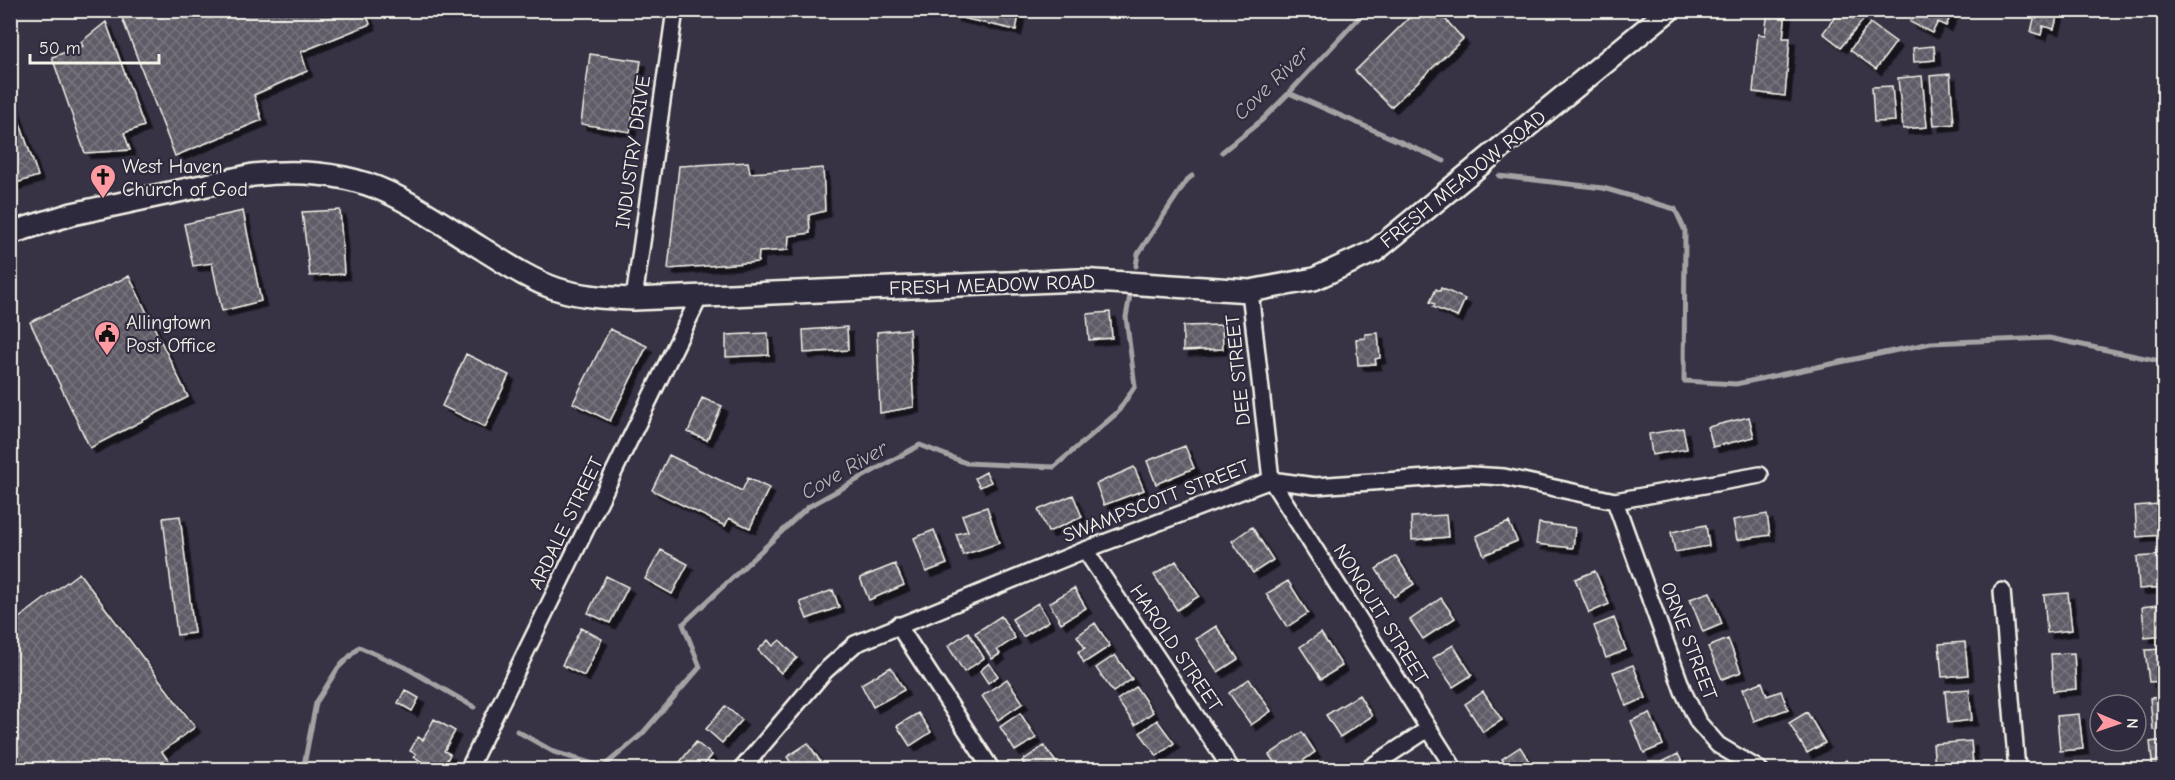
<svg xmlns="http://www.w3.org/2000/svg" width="2175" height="780" font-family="'Comic Neue',sans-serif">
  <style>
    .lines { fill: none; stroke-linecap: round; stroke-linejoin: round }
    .stream { stroke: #a6a2a4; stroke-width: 5 }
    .building { fill: url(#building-cross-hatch); stroke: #f4f1e8; stroke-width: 1.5; filter: url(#shadow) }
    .street-casing { stroke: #f4f1e8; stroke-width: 20 }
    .secondary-casing { stroke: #f4f1e8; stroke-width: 26 }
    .street { stroke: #2f2a3d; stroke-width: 15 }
    .secondary { stroke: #2f2a3d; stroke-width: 21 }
    .labels { text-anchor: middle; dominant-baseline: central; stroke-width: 4.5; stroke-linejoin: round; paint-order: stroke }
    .street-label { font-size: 20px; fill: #f4f1e8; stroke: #2f2a3d }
    .poi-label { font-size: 20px; fill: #f4f1e8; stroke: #2f2a3d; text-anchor: start }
    .water-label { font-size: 21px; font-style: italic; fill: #bab6b5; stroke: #2f2a3d }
  </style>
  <defs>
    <pattern id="building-cross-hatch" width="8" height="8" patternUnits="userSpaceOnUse" patternTransform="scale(1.5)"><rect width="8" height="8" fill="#5f5c67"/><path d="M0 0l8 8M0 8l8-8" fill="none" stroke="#77747d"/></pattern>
    <filter id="shadow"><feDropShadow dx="5.5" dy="5.5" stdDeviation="0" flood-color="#0009"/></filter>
  </defs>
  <rect width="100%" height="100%" fill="#373244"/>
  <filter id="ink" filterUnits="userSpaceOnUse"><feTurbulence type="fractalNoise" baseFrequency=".0167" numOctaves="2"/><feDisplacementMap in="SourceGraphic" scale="12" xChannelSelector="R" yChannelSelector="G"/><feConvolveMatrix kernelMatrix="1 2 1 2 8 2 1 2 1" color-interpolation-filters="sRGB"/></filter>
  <g filter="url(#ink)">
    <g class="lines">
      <path class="stream" d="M1289,93l155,68
        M1222,152l40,-32 27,-27 77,-83
        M1499,176l104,12 72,21 10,22 -1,150 52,3 195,-41 118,-5 115,24
        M1136,266l2,-12 49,-74 5,-4
        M517,731l37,21 49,15 39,-33 58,-67 -17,-43 125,-117 112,-62 46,18 88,4 63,-54 18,-27 -9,-69 5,-27
        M303,770l13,-67 22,-35 21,-21 46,20 69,40"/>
    </g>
    <path class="building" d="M119,10h246l5,14 -69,28 6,19 -53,24 8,25 -87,36z
      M955,10h65l-4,20 -63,-14z
      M1417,10h20l26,29 -72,68 -36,-36z
      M1768,10l18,2 -3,26h7l-5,58 -32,-4 5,-58 7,1z
      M1840,10h13l11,9 -23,28 -18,-14z
      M1916,10h31l5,3 -6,13 -8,-4 -6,11 -22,-11z
      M2036,10h23l-5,19 -11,-3 -2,9 -10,-3z
      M106,22l38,104 -20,7 6,17 -45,3 -33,-96 31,-11 -2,-4z
      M1870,23l26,19 -20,27 -26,-19z
      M1934,46l1,14 -21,2 -1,-14z
      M590,54l51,7 -11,71 -49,-8z
      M1950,74l4,50 -20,2 -4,-50z
      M1922,76l5,51 -24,2 -5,-51z
      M1892,86l3,35 -21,1 -2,-35z
      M11,97l27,79 -28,9v-88z
      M748,162l2,11 73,-5 2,43 -16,4 1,18 -21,3 -1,14 -29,2 -1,10 -90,7 11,-103z
      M340,210l4,64 -34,2 -8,-64z
      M243,211l18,90 -39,10 -10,-48 -19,3 -9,-42z
      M129,276l59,121 -98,51 -60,-126z
      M1441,288l24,11 -8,18 -24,-10 2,-3 -5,-2 6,-13 4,2z
      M1110,312l2,26 -23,2 -2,-26z
      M1222,325l1,24 -40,2v-25z
      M847,327l1,23 -44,3 -1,-23z
      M610,329l37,17 -37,75 -37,-18z
      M909,329l5,78 -34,6 -3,-81z
      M768,333l1,22 -43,2v-22z
      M1378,333l2,25 -5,1 1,5 -18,1 -2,-26 9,-1v-4z
      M466,354l43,21 -24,52 -43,-21z
      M702,398l20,8 -15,34 -19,-8z
      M1749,417l5,20 -41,10 -5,-20z
      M1683,428l4,21 -35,6 -3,-21z
      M1185,446l9,22 -38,16 -9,-23z
      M669,455l73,36 6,-13 21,10 -19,40 -21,-10 -4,8 -73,-36z
      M1134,467l10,23 -40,15 -8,-21z
      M986,472l5,10 -11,5 -5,-9z
      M1073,495l9,22 -34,15 -10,-22z
      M2158,504l3,31 -24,2 -2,-31z
      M987,507l12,36 -36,12 -7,-21 12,-3 -6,-16z
      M1767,514l3,21 -33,5 -4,-20z
      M1446,515l2,22 -36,3 -1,-23z
      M180,516l14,117 -17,2 -14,-117z
      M1509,522l8,19 -33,14 -8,-19z
      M1539,523l36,5 -2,20 -37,-4z
      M1706,525l3,21 -34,6 -4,-20z
      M1252,527l21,33 -20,13 -21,-32z
      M934,530l13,34 -21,8 -12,-34z
      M661,550l27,14 -16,30 -27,-15z
      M2162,555l2,32 -25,2 -2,-32z
      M1396,556l18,28 -20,13 -18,-28z
      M1176,561l23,35 -22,14 -23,-35z
      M895,564l9,21 -35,15 -9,-22z
      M1595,571l14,33 -20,9 -14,-34z
      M79,573l116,154 -33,25 8,11 -8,7h-152v-155l5,6z
      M606,576l22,11 -18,36 -22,-10z
      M1288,581l20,32 -21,14 -21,-33z
      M1074,588l12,20 -25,15 -12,-20z
      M833,590l6,17 -32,12 -7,-17z
      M1710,592l12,32 -19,8 -13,-33z
      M2068,593l4,37 -25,3 -3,-38z
      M1441,598l14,20 -32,21 -13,-19z
      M1038,603l11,18 -26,16 -11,-18z
      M2164,604v32l-19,2 -3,-31z
      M1001,616l14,22 -18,12 3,4 -8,5 -17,-26z
      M1614,618l12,32 -20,8 -12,-32z
      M1095,623l15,23 -26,17 -6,-11 7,-4 -8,-12z
      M1216,626l22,33 -20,13 -22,-33z
      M581,628l21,11 -18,37 -22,-11z
      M968,632l16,26 -20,14 -16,-26z
      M1321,633l21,33 -21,13 -21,-32z
      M1728,639l13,33 -19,7 -14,-32z
      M768,640l5,6 7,-6 17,18 -16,15 -23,-23z
      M1965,642l3,33 -26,2 -3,-33z
      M1453,645l19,30 -19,12 -20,-29z
      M2164,649v32l-15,1 -4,-32z
      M2074,653l2,36 -23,2 -2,-37z
      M1115,655l17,24 -19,13 -17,-24z
      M989,663l9,13 -10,7 -8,-12z
      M1633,665l13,33 -20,8 -13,-34z
      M891,667l13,23 -31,17 -12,-23z
      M1007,679l16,24 -25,17 -16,-24z
      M1249,679l22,32 -20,14 -22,-32z
      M1762,682l5,14 14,-5 7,18 -34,12 -11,-32z
      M1136,687l17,25 -18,13 -18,-25z
      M1969,689l3,31 -24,3 -3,-32z
      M405,690l14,8 -7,13 -14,-8z
      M1483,692l19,28 -19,12 -18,-28z
      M1359,695l13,21 -32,21 -14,-22z
      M2164,697v32l-11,1 -3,-32z
      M725,706l17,14 -20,23 -16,-14z
      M1807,712l18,31 -18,10 -18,-30z
      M918,713l13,19 -21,14 -13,-20z
      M1020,713l16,25 -21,13 -15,-24z
      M1650,713l13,32 -19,8 -13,-32z
      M2079,714l4,35 -23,2 -3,-35z
      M434,719l21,12 -11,20 6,3 -8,16h-6l-22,-13 2,-3 -6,-3 8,-14 5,3z
      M1157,720l17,23 -17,13 -17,-23z
      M1302,732l13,20 -25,18h-10l-11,-15z
      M2164,740v30h-11l-3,-28z
      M1971,741l2,24 -38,3 -2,-24z
      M696,742l16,13 -12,15h-21l-3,-3z
      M808,743l18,27h-30l-9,-13z
      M1044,746l17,23 -1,1h-32l-6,-9z
      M1520,747l15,23h-26l-7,-11z
      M1678,754l8,16h-23l-3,-7z
      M1846,760l7,10h-20z"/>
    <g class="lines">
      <defs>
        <path id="street" d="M1250,291l21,189 184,290
          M634,299l41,-289
          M1615,501l68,190 15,31 20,23 42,25
          M1085,550l147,220
          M2002,591l15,179
          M898,625l94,145
          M468,770l232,-474
          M741,770l84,-99 30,-27 230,-94 186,-70 44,6 155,-11 34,2 111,24 145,-26
          M1366,770l62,-41"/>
        <path id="secondary" d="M10,233l62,-19 181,-39c44,-5 93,-2 134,17 33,15 63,37 94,56 24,15 49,32 76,41 25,8 51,9 77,10l445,-19 171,11 64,-12 61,-28 294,-241"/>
      </defs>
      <use href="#street" class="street-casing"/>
      <use href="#secondary" class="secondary-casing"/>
      <use href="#street" class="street"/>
      <use href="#secondary" class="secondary"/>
    </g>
  </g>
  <defs>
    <symbol id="church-pin" viewBox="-11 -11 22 30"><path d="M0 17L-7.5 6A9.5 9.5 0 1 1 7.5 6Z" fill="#ff9aa2" stroke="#2f2a3d"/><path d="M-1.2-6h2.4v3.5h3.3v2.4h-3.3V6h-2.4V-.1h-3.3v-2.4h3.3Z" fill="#111"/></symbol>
    <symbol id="civic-pin" viewBox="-11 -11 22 30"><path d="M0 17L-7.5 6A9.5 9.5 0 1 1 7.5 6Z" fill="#ff9aa2" stroke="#2f2a3d"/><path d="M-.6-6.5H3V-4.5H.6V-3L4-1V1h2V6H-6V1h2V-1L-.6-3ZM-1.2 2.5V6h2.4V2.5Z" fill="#111"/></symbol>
  </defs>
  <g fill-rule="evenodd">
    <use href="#church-pin" x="88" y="162" width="30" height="40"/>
    <use href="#civic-pin" x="92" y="319" width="30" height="40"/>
  </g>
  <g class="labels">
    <g class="street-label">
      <text transform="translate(633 152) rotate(-82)">INDUSTRY DRIVE</text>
      <text transform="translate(1463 179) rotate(-39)">FRESH MEADOW ROAD</text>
      <text transform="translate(992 285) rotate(-2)">FRESH MEADOW ROAD</text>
      <text transform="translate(1238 370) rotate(-96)">DEE STREET</text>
      <text transform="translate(1156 501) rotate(-21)">SWAMPSCOTT STREET</text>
      <text transform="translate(566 523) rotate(-64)">ARDALE STREET</text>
      <text transform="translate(1381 614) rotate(58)">NONQUIT STREET</text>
      <text transform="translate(1689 641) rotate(69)">ORNE STREET</text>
      <text transform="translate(1176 648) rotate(56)">HAROLD STREET</text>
    </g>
    <g class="poi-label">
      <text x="122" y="166">West Haven<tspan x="122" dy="23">Church of God</tspan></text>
      <text x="126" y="322">Allingtown<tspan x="126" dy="23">Post Office</tspan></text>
    </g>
    <g class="water-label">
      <text transform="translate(1271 83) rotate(-44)">Cove River</text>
      <text transform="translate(844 470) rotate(-30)">Cove River</text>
    </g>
  </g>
  <rect width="2175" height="780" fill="none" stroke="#2f2a3d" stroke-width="36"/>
  <rect x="18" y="18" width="2139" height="744" fill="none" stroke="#f4f1e8" stroke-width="2" filter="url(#ink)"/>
  <g transform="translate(2118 723) rotate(92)"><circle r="28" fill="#2f2a3d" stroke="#7e7a81" stroke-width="1.5"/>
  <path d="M0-4.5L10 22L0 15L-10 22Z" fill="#ff9aa2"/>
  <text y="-9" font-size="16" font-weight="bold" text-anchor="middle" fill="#f4f1e8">N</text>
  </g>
  <path d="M30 54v9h129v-9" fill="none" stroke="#f4f1e8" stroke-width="3"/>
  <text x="39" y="54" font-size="18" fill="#f4f1e8" stroke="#2f2a3d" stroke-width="4.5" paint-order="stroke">50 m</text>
</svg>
